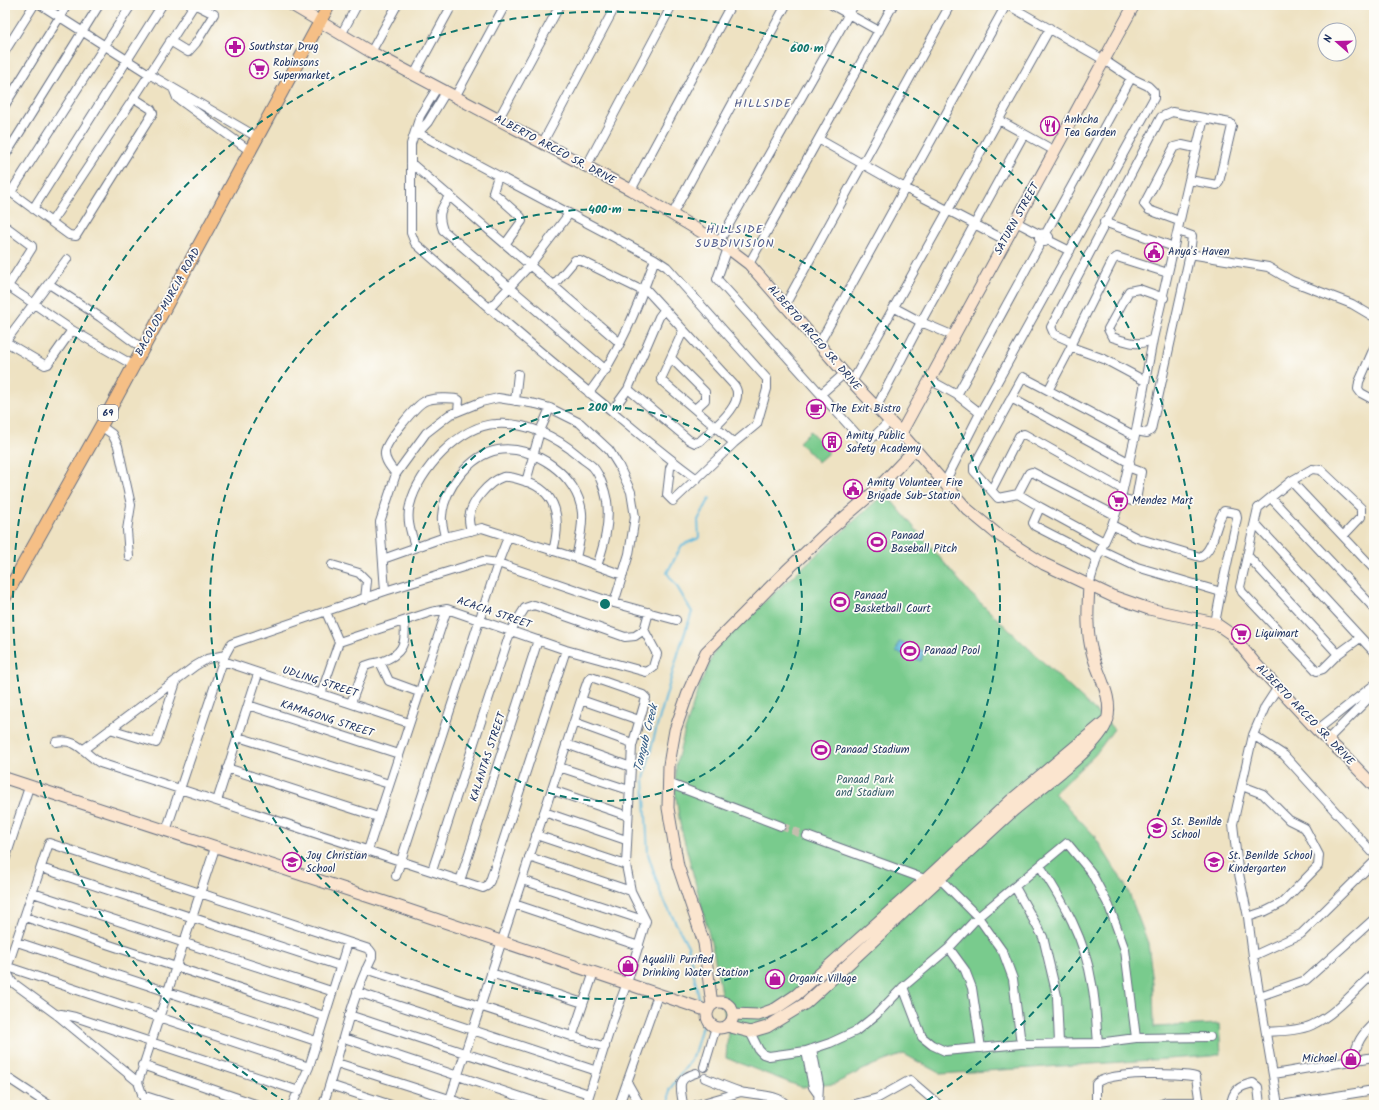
<svg xmlns="http://www.w3.org/2000/svg" width="1379" height="1110" font-family="Kalam,sans-serif">
  <style>
    .green { fill: #79cb8d; stroke: #4a7d76 }
    .water { fill: #61bade; stroke: #3e749e }
    .lines { fill: none; stroke-linecap: round; stroke-linejoin: round }
    .stream { stroke: #61bade; stroke-width: 2 }
    .street-tunnel { stroke: #c4beae; stroke-width: 8; stroke-dasharray: 8 4; stroke-linecap: butt }
    .street-casing { stroke: #656e81; stroke-width: 10 }
    .secondary-casing { stroke: #656e81; stroke-width: 13 }
    .primary-casing { stroke: #656e81; stroke-width: 14 }
    .street { stroke: #fff; stroke-width: 8 }
    .secondary { stroke: #fbe5cf; stroke-width: 11 }
    .primary { stroke: #f5bf86; stroke-width: 12 }
    .ring { fill: none; stroke: #0f766e; stroke-width: 2; stroke-dasharray: 7 5 }
    .labels { text-anchor: middle; dominant-baseline: central; stroke-width: 3.5; stroke-linejoin: round; paint-order: stroke }
    .shield { fill: #fdfcf7; stroke: #5f6c8c; stroke-width: 1 }
    .shield-label { font-size: 10px; font-weight: bold; fill: #1b2f5e }
    .poi-label { font-size: 11px; fill: #1b2f5e; stroke: #fdfcf7; text-anchor: start }
    .street-label { font-size: 11px; fill: #1b2f5e; stroke: #fdfcf7 }
    .park-label { font-size: 11px; fill: #375e6c; stroke: #fdfcf7 }
    .neighbourhood-label { font-size: 12px; letter-spacing: 1px; fill: #4e598b; stroke: #fdfcf7 }
    .water-label { font-size: 12px; font-style: italic; fill: #305984; stroke: #fdfcf7 }
    .centre { fill: #0f766e; stroke: #fdfcf7; stroke-width: 2 }
    .ring-label { font-size: 12px; text-anchor: middle; font-weight: bold; fill: #0f766e; stroke: #fdfcf7; stroke-width: 3.5; stroke-linejoin: round; paint-order: stroke }
  </style>
  <rect width="100%" height="100%" fill="#fdfcf7"/>
  <filter id="ink" filterUnits="userSpaceOnUse"><feTurbulence type="fractalNoise" baseFrequency=".025" numOctaves="2"/><feDisplacementMap in="SourceGraphic" scale="8" xChannelSelector="R" yChannelSelector="G"/><feConvolveMatrix kernelMatrix="1 2 1 2 8 2 1 2 1" color-interpolation-filters="sRGB"/></filter>
  <filter id="wash" filterUnits="userSpaceOnUse"><feTurbulence type="fractalNoise" baseFrequency=".012" numOctaves="4" result="noise"/><feDisplacementMap in="SourceGraphic" scale="16" xChannelSelector="R" yChannelSelector="G"/><feGaussianBlur stdDeviation="0.9" result="paint"/><feColorMatrix in="noise" values="0 0 0 0 0 0 0 0 0 0 0 0 0 0 0 0 0 1.4 0 .05"/><feComposite in="paint" operator="in"/></filter>
  <g filter="url(#wash)">
    <rect width="100%" height="100%" fill="#eee2c2"/>
    <path class="green" d="M810,431l19,21 -11,10 -19,-20z
      M885,493l84,99 145,137 -19,26 -41,38 39,41 34,54 21,55 5,40 1,44 65,-3 2,30 -9,2 -271,18 -37,-20 -31,11 -39,19 -33,3 -75,-29 2,-26 -14,-78 -34,-130 -5,-34 1,-25 8,-31 13,-42 20,-46 5,-6z"/>
    <path class="water" d="M899,642l25,9 -3,10 -25,-9z"/>
    <g class="lines">
      <path class="stream" d="M700,1003l-12,-57 -26,-49 -14,-43 -4,-75 10,-42 26,-90 12,-35 -16,-27 -9,-12 15,-28 17,-7 -1,-18 12,-22
        M669,1105v-15l20,-27 6,-12 8,-29 -1,-8"/>
    </g>
  </g>
  <g filter="url(#ink)">
    <g class="lines">
      <path class="street-tunnel" d="M781,826l26,10"/>
      <defs>
        <path id="street" d="M41,5l108,69 108,63
          M832,5l47,26
          M341,35l16,-30
          M170,41l18,11 8,-9 18,-29 -18,-9
          M5,51l29,-46
          M371,52l26,-47
          M414,75l38,-70
          M173,88l4,10 73,53
          M437,88l-17,28 -9,28v89l4,10c63,56 127,111 192,164 30,25 59,50 90,72
          M455,97l50,-92
          M5,105l62,-100
          M498,120l62,-115
          M999,120l56,31
          M416,132l239,127 12,8 100,112v10l-10,35 -23,19 -61,58 -6,-6 3,-27 3,-6
          M417,134l11,-12 18,-30
          M820,140l85,48 100,52
          M542,144l74,-139
          M5,156l94,-151
          M411,163l209,180
          M586,167l86,-162
          M498,176l-5,16 28,25 1,4 -16,22
          M1189,180l15,-62
          M5,188l64,47 7,1 77,-123 -2,-4 -17,-11
          M631,190l100,-185
          M11,192l120,-187
          M450,195c-9,14 -13,18 -7,35l163,140
          M33,209l129,-204
          M672,215l114,-210
          M52,221l82,-123 60,-93
          M1179,221l-30,-11 -5,-6 30,-57 8,-2 14,3
          M1016,222l23,12 7,-1 3,4 -4,5h-4l-2,-4v-4
          M1104,222l70,25
          M5,226l27,20v2l-24,38
          M1046,233l85,-155
          M1048,240l22,11
          M719,242l135,-237
          M728,248l-11,31 145,161 6,2 22,-21
          M1190,254l78,13 24,14 60,23 22,13
          M749,264l144,-259
          M5,284l67,46 61,35
          M49,284l51,33 43,32
          M553,286l22,-26h5l63,31
          M785,305l165,-300
          M895,308l26,14 33,14
          M489,309l41,-44 39,-51
          M683,331l-22,48 2,3 71,61
          M1153,339c-14,8 -26,3 -41,-2l-4,-8 21,-38 10,-2 25,9
          M5,342l62,-83
          M6,342l39,23 3,-1 24,-34
          M1072,342l41,-82 4,-3 51,16
          M819,344l187,-339
          M1374,348l-15,34 -1,7 3,4 13,7
          M671,358l34,34v8l-10,9
          M930,380l27,15 23,18
          M852,382l198,-354
          M628,389l61,51 6,3 5,-2c11,-11 48,-38 34,-56l-90,-98
          M1049,389l22,-42
          M589,393c31,-40 49,-87 66,-134
          M821,394l24,-21
          M957,395l84,-153
          M1011,398l119,65
          M515,401l3,-27
          M876,408l45,-86 103,-188
          M612,411l16,-22 31,-72 6,-8
          M101,426l11,8 6,12 13,59 -4,25 2,27
          M1136,431l11,2 4,-3 39,-176 2,-18 -14,-5
          M396,474c-5,-6 -12,-14 -11,-22 0,-9 31,-47 40,-51 7,-3 28,-4 34,-1l-1,11
          M1291,481l83,88
          M526,482l14,-51 10,-23
          M944,484l36,-71 174,-315v-6l-6,-6 -17,-8 -27,-18 -96,-55
          M992,489l27,-53 5,-2 98,55
          M1018,494l11,-21 3,-1 83,43
          M1121,498l11,3 4,-1 5,-28 -13,-5
          M1271,498l103,110
          M1040,507l64,35
          M1255,523l119,129
          M471,531c-1,-4 -2,-9 -2,-12 1,-16 19,-37 34,-42 6,-1 15,2 21,4 35,10 37,40 29,70
          M1343,536l18,-19v-9l-40,-38 -9,-1 -21,12 -33,27 -18,79 2,5 75,79 6,-2 15,-15 22,-16
          M445,537c-1,-6 -4,-15 -3,-21 2,-27 28,-61 56,-66 35,-6 81,26 84,63 1,15 -3,31 -6,45
          M415,546c-4,-13 -9,-27 -5,-41 8,-34 50,-80 86,-81 32,-2 59,12 83,32 4,4 10,7 14,11 7,8 12,23 14,34 3,23 -3,44 -10,65
          M1101,550l36,17 84,25 16,-74 -1,-5 -12,-2c-10,13 -9,39 -24,46l-63,-19 -25,-13
          M1247,555l91,99
          M1097,558l-62,-32 -2,-3 7,-16 -22,-13 -20,4 -24,-27v-5l49,-89 112,59 18,-97 36,-159 28,5 2,-3 13,-56 -2,-3 -58,-11 -11,5 -110,210 3,7 18,8 -1,5 33,12 41,22
          M383,559l62,-22 37,-9 94,30 47,17
          M332,565l27,8 8,8 -2,18
          M1089,585l8,-27 15,-33 9,-27 14,-62
          M385,591l-5,-69 16,-48 30,-41 23,-18 32,-13 17,-4 38,6 14,4 30,15 29,27 10,16 12,26 4,25 -6,37 -15,49
          M326,612l13,30
          M1215,623l6,-31
          M223,661l186,62
          M380,662l9,19 30,11
          M1278,687l-13,20 -12,28 -20,89 5,45 10,48 5,39 25,149
          M321,694l18,-52 92,-30 16,-3 119,41 80,22 7,-5 4,-13 -13,-24 5,-18
          M581,700l58,20
          M351,703l14,-37c5,-2 9,-3 15,-4 22,-7 27,-18 24,-40
          M248,705l151,49
          M574,722l58,21
          M110,729l46,14 21,-64
          M1317,730l57,-45
          M1253,735l31,20 90,99
          M238,737l151,47
          M1327,740l47,-47
          M56,742c22,-4 27,11 44,21l383,125 4,-2 3,-5 76,-231
          M566,744l65,23
          M84,749l111,-83 12,-7 18,-4
          M559,767l70,23
          M227,768l151,49
          M668,783l113,43
          M1242,786l21,8 26,26 16,8 14,27 -1,11 -36,37 -16,8 -18,6
          M552,790l76,26
          M217,801l41,-127
          M544,812l82,28
          M166,831l59,-176 6,-11 5,-2 149,-51 98,-30 15,2 116,40 62,17
          M536,835l90,30
          M807,836l123,45
          M368,850l79,-241
          M529,857l102,34
          M5,860l24,-73
          M1040,866c24,37 45,73 52,118 4,19 4,39 6,59
          M41,868l299,98
          M432,871l79,-241 14,-22 9,-3 91,32 10,-1 9,-6
          M396,876l102,-313 10,-26
          M940,879l38,38 25,35 10,27 8,65
          M522,880l124,41
          M460,881l78,-241
          M1015,887l28,50 14,59 2,47
          M33,893l298,98
          M514,904l125,42
          M25,917l299,99
          M17,942l299,99
          M949,948l16,22 7,18 9,60
          M1253,956l48,-22 73,-72
          M8,967l301,100
          M5,968l7,14 45,33 81,67 8,23
          M366,969l239,78
          M6,971l43,-128 320,106 3,4v4c-23,46 -32,99 -49,148
          M491,973l92,30
          M903,987l19,50 10,8 13,6 76,-7 77,-1 38,-5 74,-1
          M357,992l240,79
          M1260,996l46,-16 68,-61
          M57,1015l4,-1 14,3 224,74
          M349,1015l240,79
          M750,1032l9,18 4,4 6,2 37,-5 24,-8 26,-12 20,-16 27,-28 46,-39 29,-31 89,-74 24,29 18,34 16,44 11,88
          M1266,1032c15,-1 33,-1 46,-7 24,-11 43,-35 62,-52
          M572,1037l22,-65
          M344,1038l201,67
          M812,1049l7,36 -1,20
          M806,1051l7,36 5,7
          M1354,1059c2,-16 8,-25 20,-36
          M337,1063l131,42
          M142,1065l116,40
          M704,1067l12,-40
          M1274,1074l100,-17
          M5,1076l44,29
          M705,1078c12,5 24,10 36,14 11,3 39,2 45,13
          M138,1082l77,-234
          M627,1082l13,23
          M330,1085l61,20
          M142,1095l31,10
          M292,1105l17,-38 39,-125
          M448,1105l133,-405 7,-20 3,-3 52,18 3,3 -14,48 -6,119 5,26 15,30 -19,62 -15,40 -26,82
          M619,1105l39,-110
          M683,1105c-2,-18 -8,-26 13,-32
          M696,1105l45,-13
          M851,1105l27,-7 32,-18 29,25
          M1096,1105v-21c8,-13 85,-11 100,-7l4,28
          M1116,1105h1
          M1159,1105l8,-3h33
          M1231,1105c1,-14 8,-19 22,-22l5,4 2,18
          M1281,1105l93,-15"/>
        <path id="secondary" d="M292,5l79,47 260,138 97,58 21,16 103,118 49,51 66,76 30,25 47,30 68,32 37,13 66,14 16,11 23,28 63,68 30,28 27,28
          M901,433l233,-428
          M5,778l383,125 320,108
          M707 1015a13 13 0 1 1 26 0a13 13 0 1 1-26 0Z
          M712,1005l-8,-62 -26,-77 -10,-58 1,-43 3,-18 3,-17 14,-40 17,-38 80,-81 40,-38 49,-42 39,-41
          M733,1014l25,1 17,-6 21,-14 130,-116 84,-78 98,-82
          M727,1026l23,6 17,-5 39,-24c70,-64 138,-129 208,-193 22,-19 87,-64 93,-89 7,-24 -10,-47 -15,-69 -6,-22 -4,-45 -3,-67"/>
        <path id="primary" d="M5,597l96,-171 228,-421"/>
      </defs>
      <use href="#street" class="street-casing"/>
      <use href="#secondary" class="secondary-casing"/>
      <use href="#primary" class="primary-casing"/>
      <use href="#street" class="street"/>
      <use href="#secondary" class="secondary"/>
      <use href="#primary" class="primary"/>
    </g>
  </g>
  <g class="ring">
    <circle cx="605" cy="604" r="197"/>
    <circle cx="605" cy="604" r="395"/>
    <path d="M287 1103A592 592 0 1 1 923 1103"/>
  </g>
  <defs>
    <symbol id="pharmacy-ring" viewBox="-11 -11 22 22"><circle r="9.5" fill="#fdfcf7" stroke="#b5179e" stroke-width="1.5"/><path d="M-2-6h4v4h4v4h-4v4h-4v-4h-4v-4h4Z" fill="#b5179e"/></symbol>
    <symbol id="supermarket-ring" viewBox="-11 -11 22 22"><circle r="9.5" fill="#fdfcf7" stroke="#b5179e" stroke-width="1.5"/><path d="M-6-5.5h2.5l.6 2H6L4.5 2H-2.5L-4.4-4H-6ZM-1.5 3.2a1.3 1.3 0 1 0 .1 0ZM3 3.2a1.3 1.3 0 1 0 .1 0Z" fill="#b5179e"/></symbol>
    <symbol id="restaurant-ring" viewBox="-11 -11 22 22"><circle r="9.5" fill="#fdfcf7" stroke="#b5179e" stroke-width="1.5"/><path d="M-5-6h1v4h1v-4h1v4h1v-4h1v5L-1.5 .5V6h-2V.5L-5-1ZM5-6V6H3V1.5H1.5Q1.5-4 5-6Z" fill="#b5179e"/></symbol>
    <symbol id="civic-ring" viewBox="-11 -11 22 22"><circle r="9.5" fill="#fdfcf7" stroke="#b5179e" stroke-width="1.5"/><path d="M-.6-6.5H3V-4.5H.6V-3L4-1V1h2V6H-6V1h2V-1L-.6-3ZM-1.2 2.5V6h2.4V2.5Z" fill="#b5179e"/></symbol>
    <symbol id="cafe-ring" viewBox="-11 -11 22 22"><circle r="9.5" fill="#fdfcf7" stroke="#b5179e" stroke-width="1.5"/><path d="M-5.5-4.5H6V0H3Q3 3.5 0 3.5H-2.5Q-5.5 3.5-5.5 0ZM3-3.2v2h1.7v-2ZM-6 4.5H4V6H-6Z" fill="#b5179e"/></symbol>
    <symbol id="building-ring" viewBox="-11 -11 22 22"><circle r="9.5" fill="#fdfcf7" stroke="#b5179e" stroke-width="1.5"/><path d="M-4-6H4V6H1V3H-1V6H-4ZM-2.5-4.3h1.7v1.8h-1.7ZM.8-4.3h1.7v1.8H.8ZM-2.5-1h1.7V.8h-1.7ZM.8-1h1.7V.8H.8Z" fill="#b5179e"/></symbol>
    <symbol id="stadium-ring" viewBox="-11 -11 22 22"><circle r="9.5" fill="#fdfcf7" stroke="#b5179e" stroke-width="1.5"/><path d="M0-5a6.5 5 0 1 0 0 10a6.5 5 0 1 0 0-10ZM-3.5-1.8h7v3.6h-7Z" fill="#b5179e"/></symbol>
    <symbol id="school-ring" viewBox="-11 -11 22 22"><circle r="9.5" fill="#fdfcf7" stroke="#b5179e" stroke-width="1.5"/><path d="M0-5L7-2L0 1L-7-2ZM-4 1L0 2.5L4 1V4Q0 6-4 4Z" fill="#b5179e"/></symbol>
    <symbol id="shop-ring" viewBox="-11 -11 22 22"><circle r="9.5" fill="#fdfcf7" stroke="#b5179e" stroke-width="1.5"/><path d="M-5-2.5h2.3a2.7 3.5 0 0 1 5.4 0H5L5.5 6h-11ZM-1.5-2.5h3a1.5 2.3 0 0 0-3 0Z" fill="#b5179e"/></symbol>
  </defs>
  <g fill-rule="evenodd">
    <use href="#pharmacy-ring" x="224" y="36" width="22" height="22"/>
    <use href="#supermarket-ring" x="248" y="58" width="22" height="22"/>
    <use href="#restaurant-ring" x="1039" y="115" width="22" height="22"/>
    <use href="#civic-ring" x="1143" y="241" width="22" height="22"/>
    <use href="#cafe-ring" x="805" y="398" width="22" height="22"/>
    <use href="#building-ring" x="821" y="431" width="22" height="22"/>
    <use href="#civic-ring" x="842" y="478" width="22" height="22"/>
    <use href="#supermarket-ring" x="1107" y="490" width="22" height="22"/>
    <use href="#stadium-ring" x="866" y="531" width="22" height="22"/>
    <use href="#stadium-ring" x="829" y="591" width="22" height="22"/>
    <use href="#supermarket-ring" x="1230" y="623" width="22" height="22"/>
    <use href="#stadium-ring" x="899" y="640" width="22" height="22"/>
    <use href="#stadium-ring" x="810" y="739" width="22" height="22"/>
    <use href="#school-ring" x="1146" y="817" width="22" height="22"/>
    <use href="#school-ring" x="281" y="851" width="22" height="22"/>
    <use href="#school-ring" x="1203" y="851" width="22" height="22"/>
    <use href="#shop-ring" x="617" y="955" width="22" height="22"/>
    <use href="#shop-ring" x="764" y="968" width="22" height="22"/>
    <use href="#shop-ring" x="1340" y="1048" width="22" height="22"/>
  </g>
  <g class="labels">
    <rect class="shield" x="98" y="405" width="20" height="16" rx="3"/>
    <g class="shield-label">
      <text x="108" y="413">69</text>
    </g>
    <g class="poi-label">
      <text x="249" y="47">Southstar Drug</text>
      <text x="273" y="63">Robinsons<tspan x="273" dy="13">Supermarket</tspan></text>
      <text x="1064" y="120">Anhcha<tspan x="1064" dy="13">Tea Garden</tspan></text>
      <text x="1168" y="252">Anya's Haven</text>
      <text x="830" y="409">The Exit Bistro</text>
      <text x="846" y="436">Amity Public<tspan x="846" dy="13">Safety Academy</tspan></text>
      <text x="867" y="483">Amity Volunteer Fire<tspan x="867" dy="13">Brigade Sub-Station</tspan></text>
      <text x="1132" y="501">Mendez Mart</text>
      <text x="891" y="536">Panaad<tspan x="891" dy="13">Baseball Pitch</tspan></text>
      <text x="854" y="596">Panaad<tspan x="854" dy="13">Basketball Court</tspan></text>
      <text x="1255" y="634">Liquimart</text>
      <text x="924" y="651">Panaad Pool</text>
      <text x="835" y="750">Panaad Stadium</text>
      <text x="1171" y="822">St. Benilde<tspan x="1171" dy="13">School</tspan></text>
      <text x="306" y="856">Joy Christian<tspan x="306" dy="13">School</tspan></text>
      <text x="1228" y="856">St. Benilde School<tspan x="1228" dy="13">Kindergarten</tspan></text>
      <text x="642" y="960">Aqualili Purified<tspan x="642" dy="13">Drinking Water Station</tspan></text>
      <text x="789" y="979">Organic Village</text>
      <text x="1337" y="1059" text-anchor="end">Michael</text>
    </g>
    <g class="street-label">
      <text transform="translate(555 150) rotate(28)">ALBERTO ARCEO SR. DRIVE</text>
      <text transform="translate(1017 219) rotate(-61)">SATURN STREET</text>
      <text transform="translate(168 302) rotate(-61)">BACOLOD-MURCIA ROAD</text>
      <text transform="translate(814 338) rotate(49)">ALBERTO ARCEO SR. DRIVE</text>
      <text transform="translate(494 613) rotate(19)">ACACIA STREET</text>
      <text transform="translate(320 682) rotate(18)">UDLING STREET</text>
      <text transform="translate(1305 715) rotate(46)">ALBERTO ARCEO SR. DRIVE</text>
      <text transform="translate(327 719) rotate(18)">KAMAGONG STREET</text>
      <text transform="translate(488 757) rotate(-72)">KALANTAS STREET</text>
    </g>
    <g class="park-label">
      <text x="865" y="780">Panaad Park<tspan x="865" dy="13">and Stadium</tspan></text>
    </g>
    <g class="neighbourhood-label">
      <text x="763" y="103">HILLSIDE</text>
      <text x="735" y="229">HILLSIDE<tspan x="735" dy="14">SUBDIVISION</tspan></text>
    </g>
    <g class="water-label">
      <text transform="translate(646 738) rotate(-76)">Tangub Creek</text>
    </g>
  </g>
  <circle cx="605" cy="604" r="6" class="centre"/>
  <g class="ring-label">
    <text x="807" y="52">600 m</text>
    <text x="605" y="213">400 m</text>
    <text x="605" y="411">200 m</text>
  </g>
  <rect width="1379" height="1110" fill="none" stroke="#fdfcf7" stroke-width="20"/>
  <g transform="translate(1337 42) rotate(290)"><circle r="19" fill="#fdfcf7" stroke="#a3aaba"/>
  <path d="M0-3L7 15L0 10L-7 15Z" fill="#b5179e"/>
  <text y="-6" font-size="11" font-weight="bold" text-anchor="middle" fill="#1b2f5e">N</text>
  </g>
</svg>
